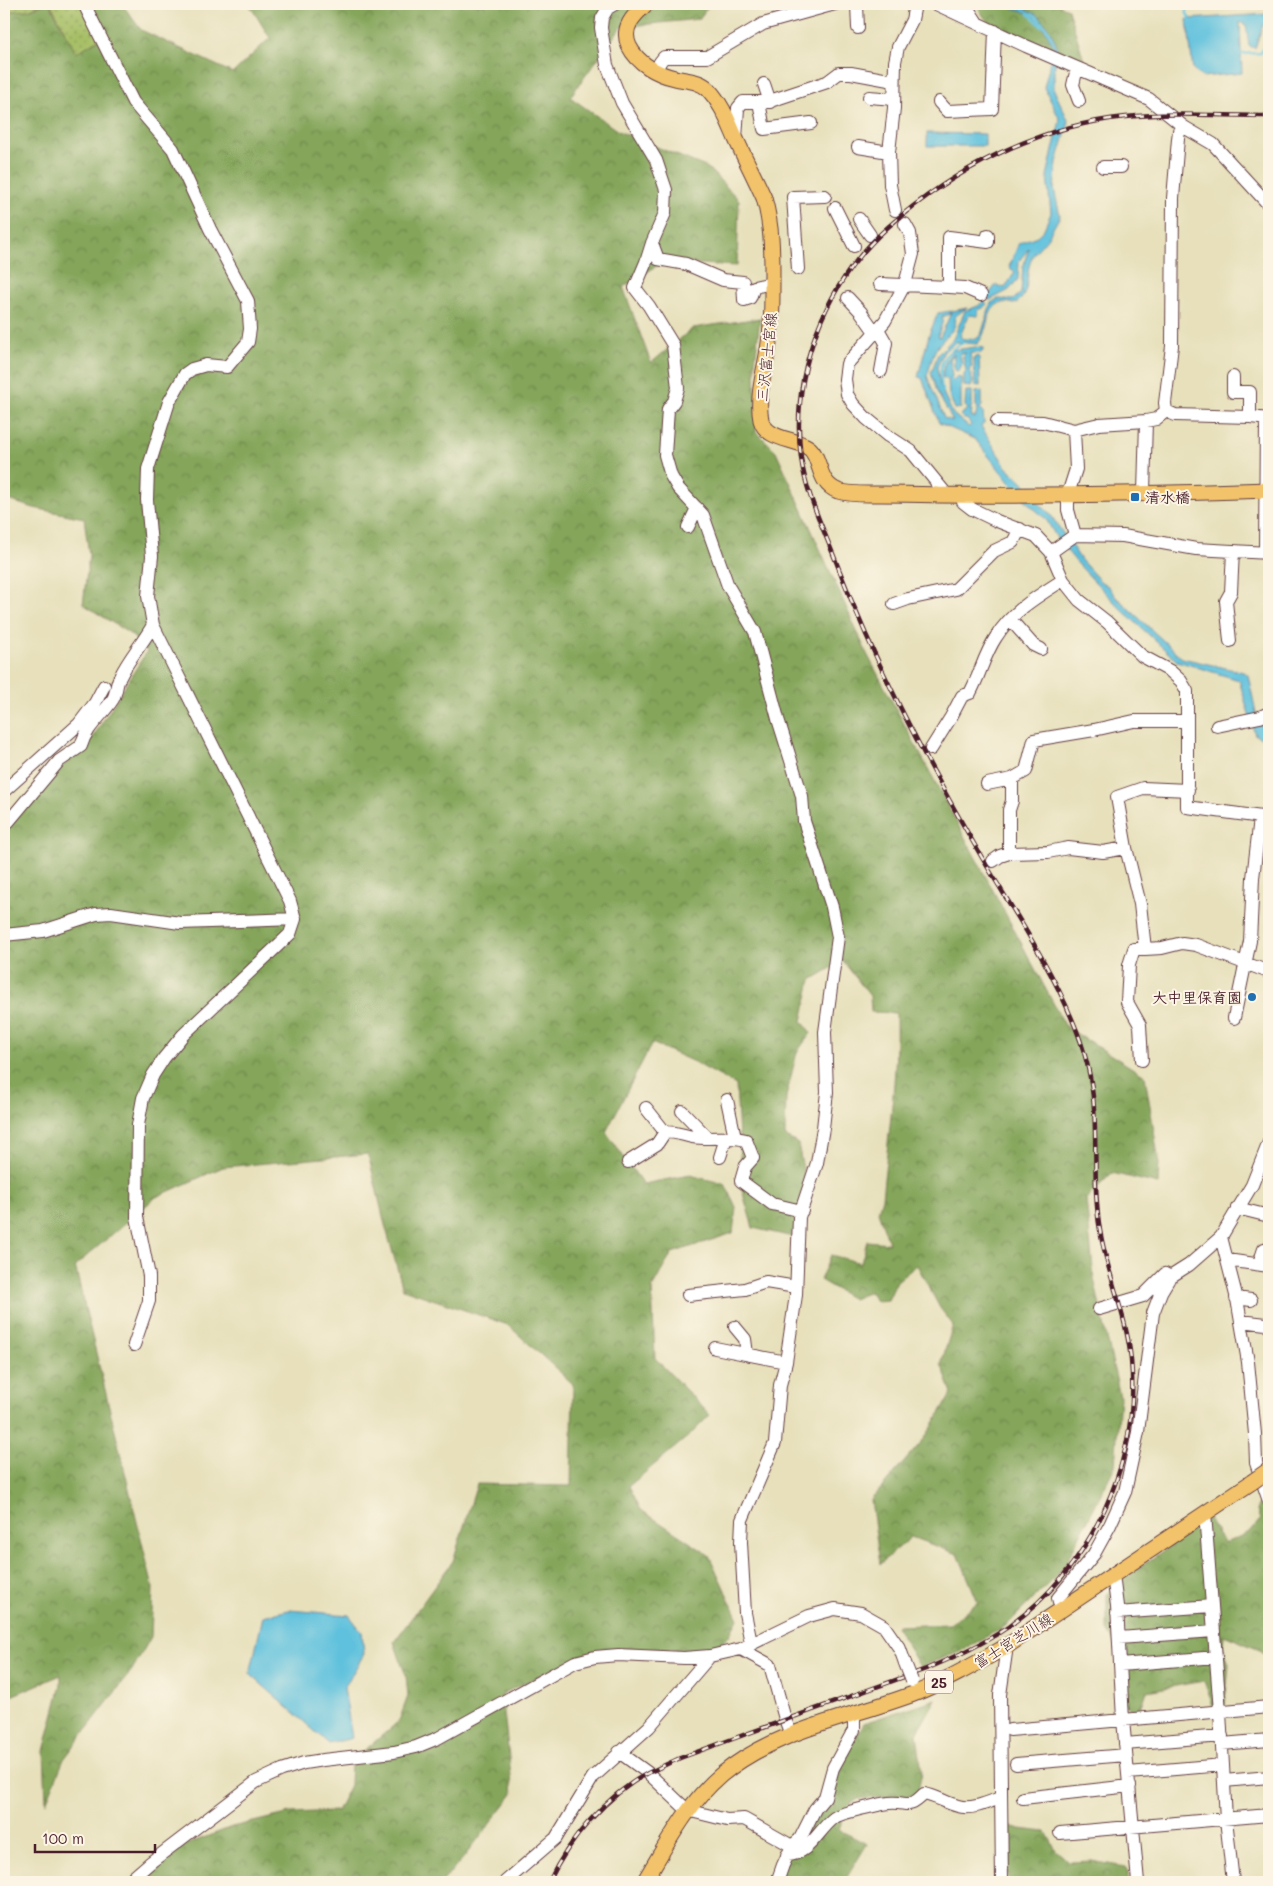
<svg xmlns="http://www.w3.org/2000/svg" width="1273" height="1886" font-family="Mali,'Klee One',sans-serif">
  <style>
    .green { fill: url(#green-dots); stroke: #786e48 }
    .forest { fill: url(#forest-crowns); stroke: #676242 }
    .water { fill: #5fc1dd; stroke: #547084 }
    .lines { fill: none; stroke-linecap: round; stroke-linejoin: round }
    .stream { stroke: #5fc1dd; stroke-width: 2.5 }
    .minor-casing { stroke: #623c41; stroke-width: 14 }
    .major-casing { stroke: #623c41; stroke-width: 17 }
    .minor { stroke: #fff; stroke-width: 12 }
    .major { stroke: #f2c36a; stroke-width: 15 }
    .rail-casing { stroke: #4a1f2b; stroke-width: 4.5 }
    .rail { stroke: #fcf5e5; stroke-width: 2.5; stroke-dasharray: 8; stroke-linecap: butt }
    .minor-bridge-casing { stroke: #623c41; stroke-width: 14; stroke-linecap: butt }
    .major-bridge-casing { stroke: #623c41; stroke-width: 17; stroke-linecap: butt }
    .minor-bridge { stroke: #fff; stroke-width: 12 }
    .major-bridge { stroke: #f2c36a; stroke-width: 15 }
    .poi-dot { fill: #1f6fb2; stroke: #fcf5e5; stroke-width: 2 }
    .labels { text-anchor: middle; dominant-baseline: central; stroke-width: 4; stroke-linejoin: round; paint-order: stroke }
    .shield { fill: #fcf5e5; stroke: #7f5f63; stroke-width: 1 }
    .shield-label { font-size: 14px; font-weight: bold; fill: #4a1f2b }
    .street-label { font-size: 15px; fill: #4a1f2b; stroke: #fcf5e5 }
    .poi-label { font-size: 15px; font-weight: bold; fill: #4a1f2b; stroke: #fcf5e5; text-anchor: start }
  </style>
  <defs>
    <pattern id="green-dots" width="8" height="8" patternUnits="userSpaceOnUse" patternTransform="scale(1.25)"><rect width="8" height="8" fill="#a5be64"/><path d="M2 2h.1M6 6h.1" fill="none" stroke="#889a53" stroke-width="1.8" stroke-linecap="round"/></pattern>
    <pattern id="forest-crowns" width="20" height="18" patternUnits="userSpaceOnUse" patternTransform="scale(1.25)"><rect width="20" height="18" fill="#84a55a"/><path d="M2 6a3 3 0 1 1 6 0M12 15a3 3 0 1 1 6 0" fill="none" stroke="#6e864b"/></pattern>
  </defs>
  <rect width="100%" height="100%" fill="#fcf5e5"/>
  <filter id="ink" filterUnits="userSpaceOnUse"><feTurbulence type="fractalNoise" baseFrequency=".02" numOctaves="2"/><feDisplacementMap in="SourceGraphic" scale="10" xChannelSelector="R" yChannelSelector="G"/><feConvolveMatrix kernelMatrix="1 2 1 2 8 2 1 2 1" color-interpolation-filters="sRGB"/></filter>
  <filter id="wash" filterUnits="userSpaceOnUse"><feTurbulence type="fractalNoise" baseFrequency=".0096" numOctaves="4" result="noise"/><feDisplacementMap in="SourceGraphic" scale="20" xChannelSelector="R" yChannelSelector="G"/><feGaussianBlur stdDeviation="1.12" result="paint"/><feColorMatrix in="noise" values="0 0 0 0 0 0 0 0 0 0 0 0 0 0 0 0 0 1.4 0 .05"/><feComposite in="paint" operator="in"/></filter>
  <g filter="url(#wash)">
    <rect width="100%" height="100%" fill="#e7e0bb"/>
    <path class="green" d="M4,4h37l-13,6 -24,2z
      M51,4h35l15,34 -25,15z"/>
    <path class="forest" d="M45,4h5l26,49 25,-15 -15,-34h36l19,26 92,43 37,-35 -21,-34h461l-11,15 -78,8 -51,70 48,34 90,37 31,32 -2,66 -74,-4 -40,25 28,76 42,-35 67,-10 -5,45 1,68 20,20 92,205 198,371 79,49 14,86 -1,22 -46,-11 -26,26 8,80 26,118 -5,69 -52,103 -56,56 -46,26 -41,16 -24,-41 54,-2 28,-22 -20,-48 -47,-17 -31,27 -9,-64 54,-62 27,-45 -11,-29 12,-39 -13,-17 -23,-43 -20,16 -9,19 -12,1 -6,-9 -17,7 -33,-19 11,-25 30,8 6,-22 22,2 -11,-31 4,-14c6,-61 16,-123 14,-185l-25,-1 -1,-16 -27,-35 -32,19 -9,41 9,12 -14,19 -11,45 -1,39 13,8 12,60 -17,33 -40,-9 -11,-38 -6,-105 -42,-23 -42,-19 -46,89 37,52 47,-9 35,9 11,23 -3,26 -61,20 -20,35 3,70 55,57 -19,19 -62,52 12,24 68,45 29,64 -9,17 -16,14 -109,-1 -15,3 -87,42 11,100 -53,68 -18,20h-299l17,-18 25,-19 47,-18 59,-14 46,-2 13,-26 1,-23 48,-41 9,-25 -2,-20 -12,-34 59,-81 24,-77 94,2 2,-102 -65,-59 -105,-36 -18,-64 -17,-71 -145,13 -67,30 -81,69 78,322 -2,49 -19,33 -68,89 -18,44 -2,-52 17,-66v-10l-57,24v-876l89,-86 54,-86 -17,-17 -47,-30 6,-49 -5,-37 -50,-10 -30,-9v-487l24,-2z
      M975,4h82l11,5 18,57 -99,-45z
      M1262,1497l7,11v153l-7,-10 -38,-16 -1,11 6,18 -4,41 -12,1 -9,-25 -57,10 -7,20 -6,3 -12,-14v-45l-15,-25v-36l26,-22 76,-54 9,17 7,8 25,-11 10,-12 -3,-9z
      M936,1699l-19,34 5,40 -5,22 -59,4 -12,9 -7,22 28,14 -23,38h-72l92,-159z
      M1010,1826l10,3 26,3 10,18 13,12 23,-1 33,6c4,5 4,9 1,15h-115l-4,-9 1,-43z"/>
    <path class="water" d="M1007,4h8l23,11 13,16 7,17 -4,23v19l15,32 -12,40 -3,27 6,27c-4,7 -8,14 -12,21 -7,10 -14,13 -18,26 -5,15 1,33 -16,41 -31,-9 -22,26 -37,40l-21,-2 -12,9 -7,16 3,19 13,28 16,13 2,-2 -4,-6h-3l-4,-4 8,-6 -3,-3 1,-15h6v15l-2,3 2,3 -1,4 4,2 3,-10 -2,-2v-14l6,-1v15l-2,2 3,3 1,13 -3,2 25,41 17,15 13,18 14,14 31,46 19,21 9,6 6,9 67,62 61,14 5,3 9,42 9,18 3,1v6l-14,-7 -16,-55 -62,-19 -58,-54 -41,-43 -20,-24 -12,-21 -16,-14 -20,-22 -35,-44 -36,-16 -17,-45 -4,-1 11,-42 9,-22 13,-2 -1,3 -8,3 1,3 -5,16 2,1 12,-26 15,-3 -12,8c3,15 -10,19 -17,30 -6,8 -8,21 -11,30l17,42 9,3 -16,-29 -6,-19 7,-19 15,-15 12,-28 13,-5 6,-5 3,3 -4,4 -5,2v6l-9,-1 -9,21 3,3h13l5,-4 10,-32 7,-4 15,1 8,-7 2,-27 6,-18 -10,13 -1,18 -9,11 -19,10 -4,-2 10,-13 9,3 10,-16 -6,-5 10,-24 18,-7 7,-7 7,-16 -4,-37 13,-56 -16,-33 10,-40c-6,-11 -12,-26 -24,-33 -8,-4 -16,-4 -23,-10z
      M1269,14v7l-6,4 -8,23 -6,-2 -3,-21 -6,-3 2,51 -40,4 -9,-7 -6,-51z
      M927,133l58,1v12h-58z
      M976,347l7,1v3l-2,2h-11l2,14 -3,2 4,13 -2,5 -7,-1v-12l2,-3 -3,-15 3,-3h-6l2,11 -3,7h-3l-2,-4v-13l-4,5 2,17 -1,3 3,1 3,-4 4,2v30l-6,1 -6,-14 -1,-16 -5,-1c-1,-12 3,-19 11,-28z
      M979,356l1,30 -5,-1 -1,-26 1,-2z
      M289,1610l60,5 13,17 2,22 -20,34 8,50 -23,6 -79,-70 13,-58z"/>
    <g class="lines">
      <path class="stream" d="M1186,4l1,10 4,7
        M1028,13l14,13
        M1239,54l22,-1 8,-17
        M942,391c-4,-28 -1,-37 24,-50"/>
    </g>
  </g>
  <g filter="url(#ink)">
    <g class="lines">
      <defs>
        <path id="minor" d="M84,4l49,98 40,47 37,80 38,72 2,28 -2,13 -21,25 -21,-2 -14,4 -7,5 -16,28 -21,67 -1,31 5,56 -4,40 5,29 137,276 5,18 -5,15 -107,101 -19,23 -11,17 -10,23 -5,27 -1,92 12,59v25l-15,44
          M615,4l-7,4 -6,10 -1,10 6,37 15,38 34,57 10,30 -1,23 -13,30 -6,19 -11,26 14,18 24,39 5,43 -4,13 -6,8 -3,46 6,21 7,12 25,27 25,71 27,46 23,87 24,77 2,25 28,86 6,30 -13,95 2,60 -4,36 -6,35 -18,54 -3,78 -10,67 -6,23 -5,58 -33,77 -1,22 4,71 6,30
          M857,4l1,24
          M936,4l90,42 123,53 35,28 29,17 56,61
          M965,4l11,17
          M1077,68l-4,17 6,16
          M656,71l4,-9 4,-5h43l56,-33 72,-20
          M764,84l6,18
          M869,97l25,2
          M759,102l5,27 47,-6
          M939,102l8,9 45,-2 3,-78
          M736,139l2,-31 5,-6h24l60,-20 12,-9h12l43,8
          M858,147l31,5
          M1103,167h18
          M835,208l19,38
          M895,210l-5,-25 -1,-33 5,-44 1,-46 3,-15 14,-27 3,-16
          M859,219l11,16
          M905,224l5,9 3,21 -8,30 -20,37 -38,43 -2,15 2,15 6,10 13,14 22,18 23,15 36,44
          M652,243l6,16 28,5 37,16 20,2 1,18 6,-2 4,-11 18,-4
          M798,269l-5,-72 32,-1
          M880,284l69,3v-50l39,5v-7
          M949,287l16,1 16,7
          M848,298l13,14 14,20
          M878,329l8,14 -5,28
          M1233,377v15h17v25
          M1166,411l9,4 75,2 19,2
          M997,421l46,1 31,8 25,-6 47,-3 10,-2 10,-8 -1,-8 7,-57 1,-148 5,-59 1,-8 5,-4
          M1074,430l2,39 -8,25v16l7,25 48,1 73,13 73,4
          M1144,492l2,-71
          M964,495l-1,7 9,7 25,12 39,15 15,16 12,28 16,20 28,22 35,34 28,15 11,10 6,10v116l82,11
          M688,527l9,-19
          M1051,552l24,-17
          M1265,552l1,-133
          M894,604l14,-5 48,-10 38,-38 19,-9 7,-13
          M1010,619l23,26 8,4
          M1230,641l-4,-40 5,-9 2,-41
          M1217,726l43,-9 9,-4
          M931,749l20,-32 11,-21 8,-3c10,-18 14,-38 26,-56 16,-26 42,-41 67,-57
          M987,784l25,-5 14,-8 8,-31 60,-10 40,-9h53
          M1188,790l-45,-2 -26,9 9,51 14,56 5,45 17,-1 20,-5 14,2 73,27
          M4,791l75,-67 16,-21 9,-17
          M4,827l55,-66 22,-15c5,-19 22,-31 32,-47 4,-7 3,-16 7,-22 9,-19 23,-34 33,-52
          M1009,853v-43l3,-9v-22
          M993,861l7,-5 9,-3 39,-1 20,-4 35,4 23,-4
          M4,935l39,-4 53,-17 15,-1 69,10 115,-4
          M1234,1018l16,-77 3,-63 7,-60
          M1142,1060l-2,-35 -13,-23 2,-37 5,-16h11
          M727,1100l8,37
          M646,1108l19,24
          M682,1111l25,26
          M720,1157l6,-19
          M628,1162l29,-18 8,-12c13,0 17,3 28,5 18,3 36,-2 53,3l7,18 -8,9 -4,14 31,23 30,7
          M1237,1208l32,8
          M1221,1237l16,62 11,63 7,72 1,29 13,38
          M1227,1260l42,6
          M1259,1264l5,-15
          M688,1295l57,-6 21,-7 30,5
          M1236,1298l15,2
          M1099,1309l44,-13 22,-22 5,3
          M1241,1321l25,3 3,3
          M735,1327l10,12 2,15
          M715,1348l71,14
          M1205,1513l15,199 6,107 7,63
          M1113,1575l4,31 6,114 15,162
          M1061,1609l-3,-11 36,-44 16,-29 15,-33 13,-60 15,-119 8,-21 9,-15 19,-12 32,-28 31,-52 17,-43
          M1117,1613l95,-7
          M1119,1638l95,-7
          M741,1649l29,16 15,54 6,16
          M1120,1665l96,-8
          M1010,1730l259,-23
          M1125,1744l97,-8
          M1222,1744l47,-4
          M619,1752l29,21 39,37 40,10 17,-1 48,27
          M1016,1764l110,-9
          M1128,1773l95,-8
          M1224,1781l45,-4
          M1023,1798l107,-12
          M1060,1833l209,-18
          M787,1855c22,0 31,-25 47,-37 5,-5 47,-14 55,-15 19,-2 18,8 35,-9 12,2 22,9 34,12 13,4 29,-3 42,-8
          M128,1882l23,-20 105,-80 26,-12 22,-7 19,-3 71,-8 22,-5 22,-9 137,-76 20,-5 23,-2 66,3 26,-2 31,-7 68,-33 26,-7 26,4 23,13 16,23 5,14
          M505,1882l51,-44 37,-61 56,-50 61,-71
          M777,1882l6,-17 9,-19 8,-7 15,-30 10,-12 8,-29 21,-38v-16
          M1002,1882l-2,-187 7,-49"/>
        <path id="major" d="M646,4c-13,12 -25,24 -17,42 9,18 28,28 46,32 11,3 24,2 33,11 14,15 20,32 28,50 9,20 19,39 28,59 9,32 8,59 8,92 0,18 0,35 -3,53 -3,24 -13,52 -8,77 5,19 30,18 45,26 17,9 9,36 32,45 13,4 28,3 42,3 19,0 39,0 58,1 110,1 221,-1 331,-5
          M644,1882c23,-38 43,-78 77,-107 56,-46 129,-57 195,-82 32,-13 61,-30 91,-47l245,-164"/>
      </defs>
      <use href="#minor" class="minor-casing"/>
      <use href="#major" class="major-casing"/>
      <use href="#minor" class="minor"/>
      <use href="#major" class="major"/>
      <defs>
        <path id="rail" d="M549,1882c20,-43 57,-86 99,-109 11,-5 21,-10 32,-15l246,-89c28,-12 56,-24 82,-42 83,-59 133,-165 123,-267 -4,-44 -24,-86 -31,-130 -7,-40 -3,-81 -6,-122 -2,-31 -10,-61 -22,-89 -25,-60 -63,-114 -95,-170 -53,-92 -102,-185 -140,-285 -13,-34 -31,-70 -36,-106 -11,-85 24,-175 87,-231 66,-58 149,-101 238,-110 47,-5 96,-1 143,-1"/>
      </defs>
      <use href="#rail" class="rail-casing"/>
      <use href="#rail" class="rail"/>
      <defs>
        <path id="minor-bridge" d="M905,1663l7,18"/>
        <path id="major-bridge" d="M1252,1482l17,-12"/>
      </defs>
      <use href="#minor-bridge" class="minor-bridge-casing"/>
      <use href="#major-bridge" class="major-bridge-casing"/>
      <use href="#minor-bridge" class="minor-bridge"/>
      <use href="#major-bridge" class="major-bridge"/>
    </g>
  </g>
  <g class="poi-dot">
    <rect x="1130" y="492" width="10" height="10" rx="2.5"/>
    <circle cx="1252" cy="997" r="5"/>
  </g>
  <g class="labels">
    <rect class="shield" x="925" y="1670.5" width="28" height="23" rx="4"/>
    <g class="shield-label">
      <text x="939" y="1682">25</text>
    </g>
    <g class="street-label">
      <text transform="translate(766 357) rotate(-84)">三沢富士宮線</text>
      <text transform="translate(1013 1640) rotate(-32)">富士宮芝川線</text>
    </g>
    <g class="poi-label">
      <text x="1145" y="497">清水橋</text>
      <text x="1242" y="997" text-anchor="end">大中里保育園</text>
    </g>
  </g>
  <rect width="1273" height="1886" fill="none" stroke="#fcf5e5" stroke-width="20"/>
  <path d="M35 1844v8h120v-8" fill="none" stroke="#4a1f2b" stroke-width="2.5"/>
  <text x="42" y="1844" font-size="15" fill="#4a1f2b" stroke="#fcf5e5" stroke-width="4" paint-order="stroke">100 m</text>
</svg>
